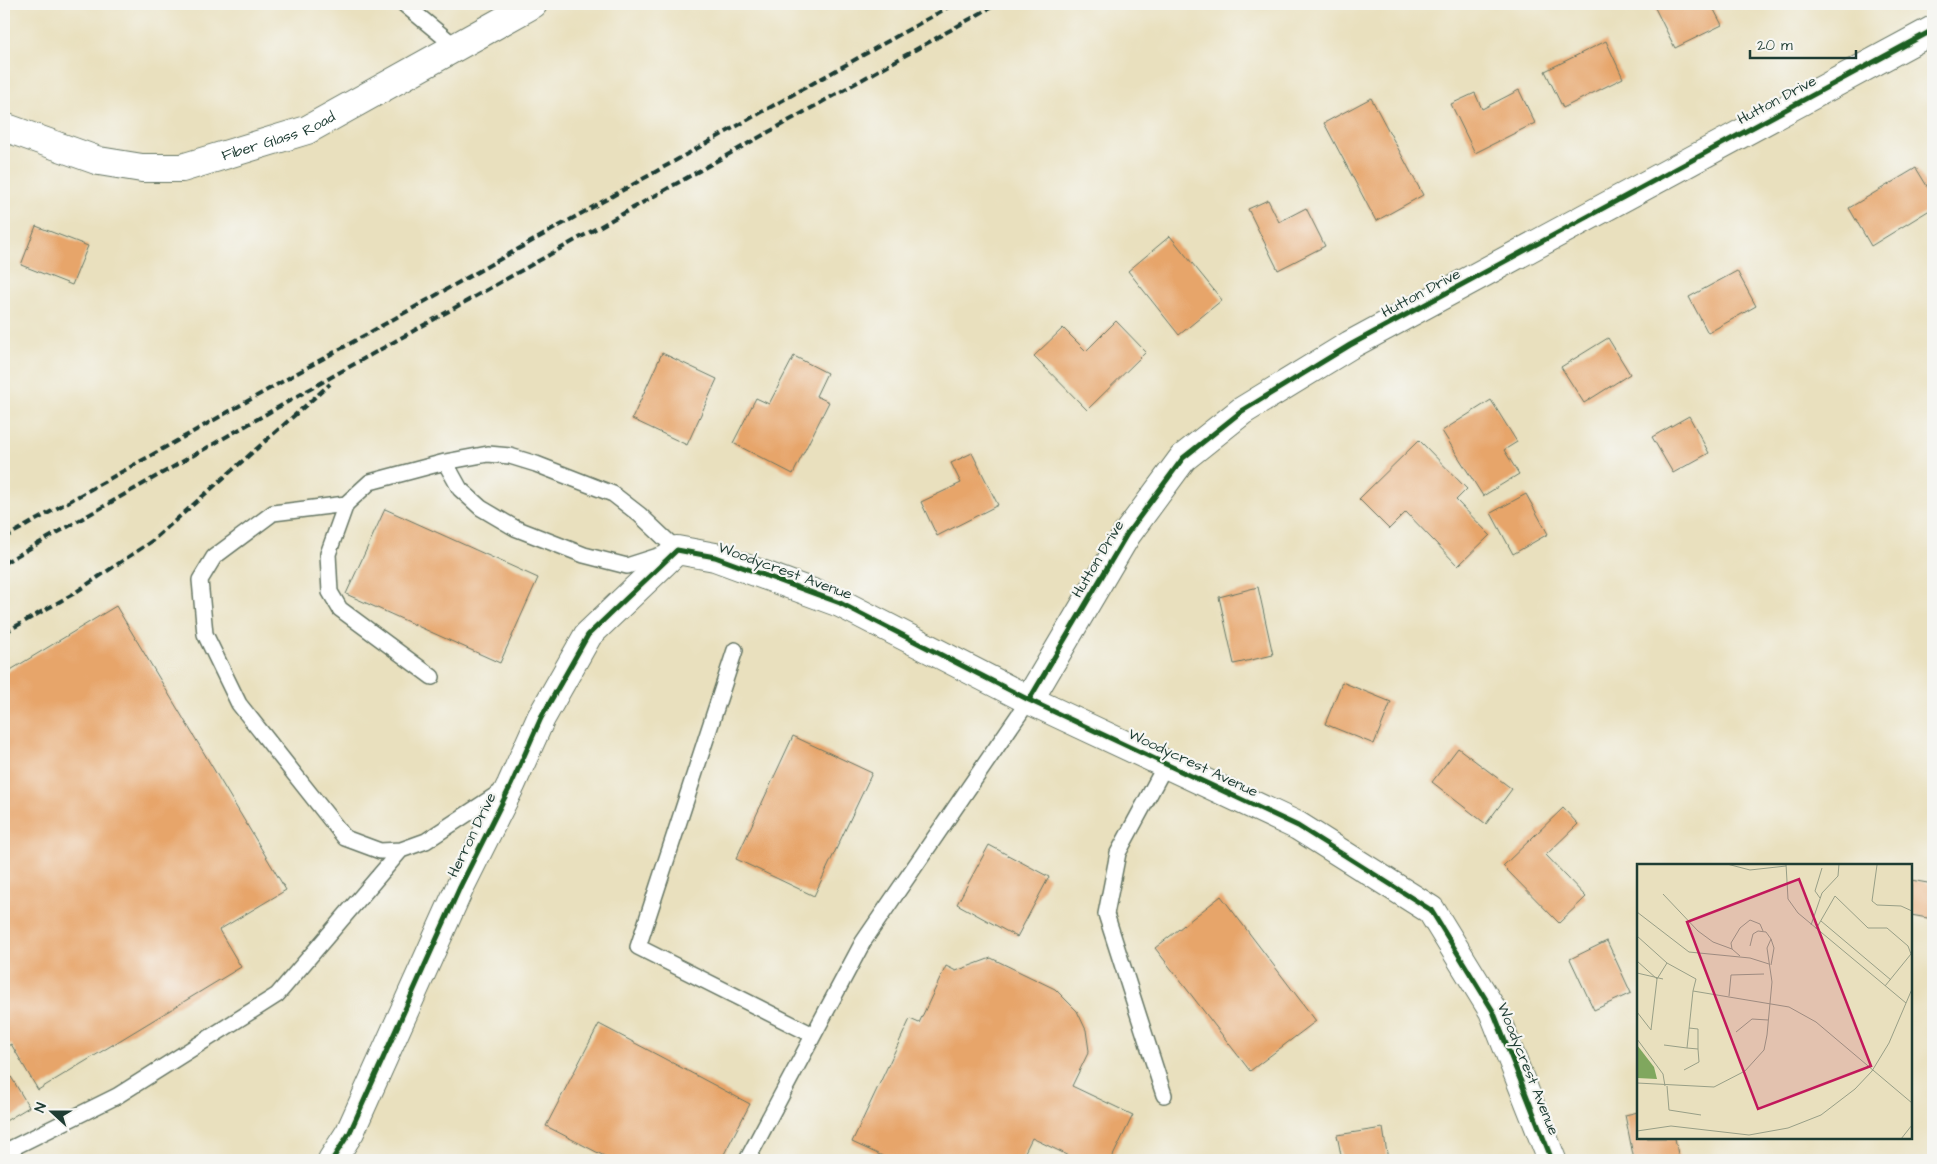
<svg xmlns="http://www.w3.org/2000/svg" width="1937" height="1164" font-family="'Architects Daughter',sans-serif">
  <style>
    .building { fill: #e7a56a }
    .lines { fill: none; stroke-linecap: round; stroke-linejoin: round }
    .service-casing { stroke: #667664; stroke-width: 18 }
    .minor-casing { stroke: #667664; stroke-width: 30 }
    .service { stroke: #fff; stroke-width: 15 }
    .minor { stroke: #fff; stroke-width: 28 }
    .rail { stroke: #1f3d34; stroke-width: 4; stroke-dasharray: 8 4; stroke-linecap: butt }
    .cycleway-casing { stroke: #f6f6f2; stroke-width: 8 }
    .cycleway { stroke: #1b5e20; stroke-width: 5 }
    .labels { text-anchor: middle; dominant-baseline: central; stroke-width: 4.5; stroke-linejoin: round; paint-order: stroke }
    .street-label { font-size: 15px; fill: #1f3d34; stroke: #f6f6f2 }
    .inset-road { fill: none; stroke: #989f87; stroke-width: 1 }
    .view { fill: #c2185b; fill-opacity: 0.15; stroke: #c2185b; stroke-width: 2.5 }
    .inset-edge { fill: none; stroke: #1f3d34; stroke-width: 2.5 }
  </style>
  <rect width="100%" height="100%" fill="#f6f6f2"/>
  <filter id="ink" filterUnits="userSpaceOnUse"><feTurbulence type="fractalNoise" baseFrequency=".02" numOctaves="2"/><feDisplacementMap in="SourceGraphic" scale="10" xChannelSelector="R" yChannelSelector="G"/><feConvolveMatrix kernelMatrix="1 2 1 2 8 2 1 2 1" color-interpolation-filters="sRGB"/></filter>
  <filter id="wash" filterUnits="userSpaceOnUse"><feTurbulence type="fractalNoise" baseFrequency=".0096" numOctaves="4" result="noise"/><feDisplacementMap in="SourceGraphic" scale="20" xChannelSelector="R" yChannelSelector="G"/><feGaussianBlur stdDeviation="1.12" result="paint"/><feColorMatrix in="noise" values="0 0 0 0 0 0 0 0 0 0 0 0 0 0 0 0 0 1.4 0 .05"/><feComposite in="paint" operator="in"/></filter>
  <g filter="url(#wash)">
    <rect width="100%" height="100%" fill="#e9e0be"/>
    <g id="blocks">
      <path class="building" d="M1659,4h52l11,21 -47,23 -21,-42z
        M1606,41l17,37 -60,30 -18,-37z
        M1519,90l16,33 -60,30 -24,-49 24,-11 7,16z
        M1371,98l52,97 -47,26 -52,-98z
        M1916,168l17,28v12l-62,38 -22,-38z
        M1268,200l11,22 27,-14 19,38 -47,24 -30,-61z
        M36,226l52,20 -16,39 -51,-20z
        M1170,236l52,64 -43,35 -51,-64z
        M1737,271l19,35 -48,27 -19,-36z
        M1116,321l30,31 -59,58 -53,-54 29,-28 23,23z
        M1608,338l22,36 -46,29 -23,-36z
        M662,353l55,26 -30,66 -55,-26z
        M794,356l33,17 -11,23 13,6 -36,72 -60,-31 23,-45 13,6z
        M1491,400l26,42 -13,8 15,24 -36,22 -41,-65z
        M1689,416l20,37 -36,20 -21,-36z
        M1419,440l48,49 -11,11 34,35 -32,31 -52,-54 -17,17 -30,-30z
        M972,453l26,52 -61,31 -16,-34 40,-19 -10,-20z
        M1526,494l22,40 -35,20 -22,-41z
        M385,509l153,69 -38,85 -154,-69z
        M1258,587l15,68 -39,9 -15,-67z
        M116,606l170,284 -67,40 22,37 -203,123 -27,-46 -7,4v-374z
        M1342,682l49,20 -17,42 -49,-20z
        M793,736l79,37 -58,123 -78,-37z
        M1458,748l54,41 -26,35 -54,-42z
        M1563,808l15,16 -32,31 40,42 -27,26 -56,-57z
        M989,845l60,32 -32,60 -60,-33z
        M1911,880l22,4v35l-22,-4z
        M1221,896l95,125 -66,50 -95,-123z
        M1607,941l24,52 -37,17 -24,-51z
        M991,958l64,31 22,22 9,19 3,21 -17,35 61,29 -22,45h-33l-46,-22 -11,22h-130l-39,-18 58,-123 9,4 27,-57 10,5z
        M599,1024l151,80 -29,56h-109l-66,-34z
        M4,1065l25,42 -25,15z
        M1638,1112v26h37l4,22h-45l-9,-45z
        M1383,1128l5,32h-46l-5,-25z"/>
    </g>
  </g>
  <g filter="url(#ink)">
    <use href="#blocks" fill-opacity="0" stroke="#667664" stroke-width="1"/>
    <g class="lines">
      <defs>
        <path id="service" d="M404,4l52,43
          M488,454l22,2 26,8 77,30 27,21 37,35 -50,16 -43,-11 -69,-27 -34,-20 -21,-19 -15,-27z
          M346,504l-73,9 -59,44 -14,23 5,54 34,70 106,134 35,13 21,-1 25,-9 79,-52
          M735,650l-97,297 175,88
          M432,677l-92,-68 -10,-17 -2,-38 18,-50 24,-22 75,-20
          M1164,1095l-58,-181 12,-61 48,-89
          M4,1152l113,-56 160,-101 124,-145
          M747,1160l116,-218 166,-242"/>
        <g id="minor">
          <path id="s1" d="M4,127l95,34 43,7h40l125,-38 226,-126"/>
          <path d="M1029,700l98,-166 56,-76 59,-47 108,-66 583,-315"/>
          <path d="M332,1160l18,-28 110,-245 51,-102 30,-67 47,-83 89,-85 38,7 125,46 189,97 269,126 133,84 62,101 59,149"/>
        </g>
      </defs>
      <use href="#service" class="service-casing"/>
      <use href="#minor" class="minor-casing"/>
      <use href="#service" class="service"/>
      <use href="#minor" class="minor"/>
      <path class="rail" d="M4,538l950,-534
        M4,563l345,-196 648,-363
        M4,633l69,-39 79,-53 178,-157"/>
      <defs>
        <path id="cycleway" d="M1029,700l98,-166 56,-76 59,-47 108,-66 583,-315
          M332,1160l18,-28 110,-245 51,-102 30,-67 47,-83 89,-85 38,7 125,46 189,97 269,126 133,84 62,101 59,149"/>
      </defs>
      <use href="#cycleway" class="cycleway-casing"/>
      <use href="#cycleway" class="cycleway"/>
    </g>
  </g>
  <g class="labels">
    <g class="street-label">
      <text transform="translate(1777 100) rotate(-28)">Hutton Drive</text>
      <text stroke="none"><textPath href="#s1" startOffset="286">Fiber Glass Road</textPath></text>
      <text transform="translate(1421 293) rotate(-28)">Hutton Drive</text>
      <text transform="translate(1098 559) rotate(-59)">Hutton Drive</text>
      <text transform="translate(785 571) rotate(20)">Woodycrest Avenue</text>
      <text transform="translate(1193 763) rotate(25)">Woodycrest Avenue</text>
      <text transform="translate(472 835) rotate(-64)">Herron Drive</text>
      <text transform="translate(1528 1069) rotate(68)">Woodycrest Avenue</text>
    </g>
  </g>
  <g transform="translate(1637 864)">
    <rect width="275" height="275" fill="#e9e0be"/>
    <path d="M0,181l17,22 3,12 -20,-1z" fill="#80a75e"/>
    <path class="inset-road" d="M90,0l23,6 36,-4M149,0l2,35 10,14 108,90M240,1l-5,36 5,4 24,1 11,5M26,30l35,37 15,11 19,7M183,34l-5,-7 7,-23M0,48l52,40 61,6 19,6M184,57l70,59M174,61l11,-32 16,-17 1,-12M179,65l19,-33 33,32h19l21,18 3,8 -26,32M0,72l30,27 -10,16 -6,51M113,82l3,-12 5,-3 8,1 5,7M103,92l-8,-7 -1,-6 9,-15 10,-8 10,4 3,7M0,97l20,18M30,99l29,16 -3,12M0,109l26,6M92,132l2,-21 33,-1M0,148l14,18M99,168l16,-13 16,1M0,175l26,35 2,12M27,181l23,3 6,-57 96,16 27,15 96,81M50,184l11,1v-20l-9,-1M47,206l15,-8 -1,-13M0,219l77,4 31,-16 19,-21 3,-15 5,-53 -5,-34 4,-9 3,9 -3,17M30,222l2,24 32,5M0,267l34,-5 78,9 39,-7 33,-13 34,-26 17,-18 17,-28 23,-54M264,275l11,-14"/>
    <path class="view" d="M162,15l72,187 -113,43 -71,-187z"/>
    <rect width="275" height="275" class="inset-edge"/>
  </g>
  <rect width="1937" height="1164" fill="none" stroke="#f6f6f2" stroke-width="20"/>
  <g transform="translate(52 1112) rotate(291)" stroke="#f6f6f2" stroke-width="4" paint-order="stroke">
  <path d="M0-4L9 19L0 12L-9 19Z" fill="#1f3d34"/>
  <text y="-8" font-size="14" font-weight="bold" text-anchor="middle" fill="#1f3d34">N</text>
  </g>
  <path d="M1750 50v8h106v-8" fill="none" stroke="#1f3d34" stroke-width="2.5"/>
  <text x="1757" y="50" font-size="15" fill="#1f3d34" stroke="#f6f6f2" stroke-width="4" paint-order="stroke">20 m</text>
</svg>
